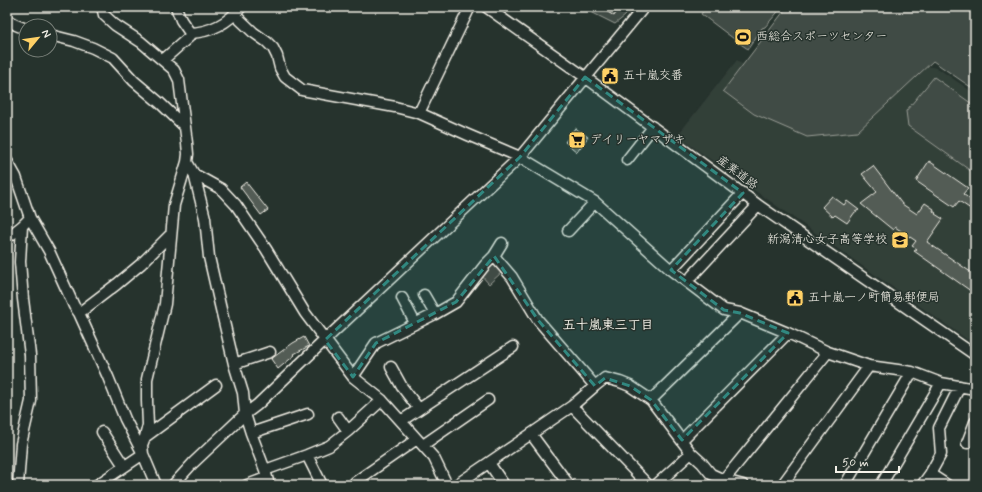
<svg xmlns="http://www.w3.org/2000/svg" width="982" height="492" font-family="Mynerve,'Klee One',sans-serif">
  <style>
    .built { fill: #333f39 }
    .green { fill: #414b45; stroke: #9a9e96 }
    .building { fill: #525c55; stroke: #f4f1e8 }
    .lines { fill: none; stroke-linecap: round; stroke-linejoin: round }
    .minor-casing { stroke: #f4f1e8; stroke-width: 13 }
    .minor { stroke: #26332d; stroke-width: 10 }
    .marked { fill: #318880; fill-opacity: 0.2; stroke: #318880; stroke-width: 3; stroke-dasharray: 8 5; stroke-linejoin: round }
    .labels { text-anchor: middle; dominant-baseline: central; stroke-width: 3; stroke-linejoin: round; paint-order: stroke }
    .poi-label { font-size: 12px; fill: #f4f1e8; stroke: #26332d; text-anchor: start }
    .street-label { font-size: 12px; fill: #f4f1e8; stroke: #26332d }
    .neighbourhood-label { font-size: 13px; font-weight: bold; fill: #f4f1e8; stroke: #26332d }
  </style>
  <rect width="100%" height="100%" fill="#26332d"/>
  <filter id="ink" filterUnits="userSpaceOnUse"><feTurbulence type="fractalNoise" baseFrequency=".025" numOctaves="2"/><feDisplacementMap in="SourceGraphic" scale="8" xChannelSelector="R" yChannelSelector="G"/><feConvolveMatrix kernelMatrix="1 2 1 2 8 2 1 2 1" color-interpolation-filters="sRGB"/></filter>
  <g filter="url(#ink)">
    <path class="built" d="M737,60l32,25 159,-19 11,3 36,25v251l-298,-209z"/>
    <path class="green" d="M581,7h51l-7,9 -10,8z
      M706,7h76l-17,20 -3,1 -14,21 -6,-4 -41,-31z
      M787,7h188v83l-42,-29 -76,71 -50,5 -53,-23 -31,-23z
      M934,77l41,29v68l-67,-48 -2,-15z
      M494,262l8,10 -13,12 -9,-10z"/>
    <path class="building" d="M600,7h20l-6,9z
      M609,70l7,6 -5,6 -7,-5z
      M575,128l13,9 -11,15 -12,-10z
      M929,161l39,27 -5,6 12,9v9l-16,-11 -5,6 -38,-26z
      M873,166l29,38 15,10 8,-11 9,6 -1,2 3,2 -1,1 8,5 -16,23 48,33v19l-61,-43 3,-2 -5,-3 4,-5 -21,-14 -2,3 -32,-26 16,-12 -15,-18z
      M246,182l22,28 -7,5 -21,-28z
      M832,196l12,9 3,-4 12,9 -4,2 -8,11 -12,-8 -2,2 -11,-10z
      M304,337l5,9 -15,8 1,1 -17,14 -7,-10 22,-16z"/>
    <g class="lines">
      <defs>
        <path id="minor" d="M102,7l2,8 11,10 26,17 33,28 5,10 8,63 1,11 -1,8 -13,43 -9,99 -18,75v22l1,24 -3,12 -3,8 1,9
          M486,7l99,70 173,128 217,150
          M235,15l18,17 14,10 6,6 4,8 3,12 5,9 17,13 93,17 24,6 49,22 52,22 75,45 76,68 53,40 16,3 48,20 40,19 41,14 43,6 29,11 34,6
          M7,20l9,5 10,4
          M190,33c21,-1 38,-10 51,-26
          M50,35l24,6 19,7 20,10 21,23 26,22 24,23
          M163,60l26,-23 1,-4 -9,-13 -5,-13
          M419,113l51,-106
          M627,160l26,-33
          M7,161l9,16 14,41 19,33 25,55 5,7 29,64 17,42 18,35 13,31
          M187,162l7,12 27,15 15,16 30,44 39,64 48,64 29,23 52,58 13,27
          M194,174l11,44 4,39 11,48 14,59 9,29 2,21 6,19 14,37 4,15
          M568,231l27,-29
          M7,238l15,-12
          M494,256l18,21 26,43 57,66
          M671,270l72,-77
          M692,276l66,-71
          M424,295l11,19
          M402,298l13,25
          M79,313l38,-29 24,-20 30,-30
          M234,364l36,-12
          M391,367l11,20 17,22
          M353,377l23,-34 59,-29 21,-12 29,-37 9,-9 8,-13
          M651,400l89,-87
          M572,406l76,79
          M338,417l10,14
          M401,421l112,-74
          M102,432l22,34
          M251,433l57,-19
          M531,434l38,51
          M145,437l71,-52
          M682,440l106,-107
          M967,443l8,-21
          M423,445l65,-45
          M307,455l15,30
          M489,463l15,22
          M265,470l42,-15 22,-9 19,-15 34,-31
          M930,474l17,11
          M724,480l19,5
          M18,485l3,-41 10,-43 -1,-46 -7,-56 -3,-37 2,-36 8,-8
          M97,485l46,-31
          M173,485l20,-22 52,-49 12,-9 68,-65 195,-183 124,-150
          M247,485l19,-7
          M356,485l-1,-3 62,-43
          M456,485l116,-79 23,-20 10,-8 15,4 10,4 21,14 40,53 11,10 9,11 13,6 104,-128
          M656,485l35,-32
          M782,485l87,-119
          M845,485l67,-113
          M881,485l60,-102
          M922,485l8,-11 11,-20 -2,-26 21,-42"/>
      </defs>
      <use href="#minor" class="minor-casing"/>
      <use href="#minor" class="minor"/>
    </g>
  </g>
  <path class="marked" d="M585,77l158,116 -72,77 53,40 16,3 48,20 -106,107 -31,-40 -21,-14 -25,-8 -10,8 -57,-66 -44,-64 -38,46 -80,41 -23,34 -28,-37 195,-183z"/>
  <defs>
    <symbol id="stadium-square" viewBox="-11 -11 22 22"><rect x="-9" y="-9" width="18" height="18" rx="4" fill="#ffd166" stroke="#26332d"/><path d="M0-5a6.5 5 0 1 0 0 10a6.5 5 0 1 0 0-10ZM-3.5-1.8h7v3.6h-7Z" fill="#111"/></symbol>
    <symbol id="civic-square" viewBox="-11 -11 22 22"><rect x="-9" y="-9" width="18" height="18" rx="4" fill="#ffd166" stroke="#26332d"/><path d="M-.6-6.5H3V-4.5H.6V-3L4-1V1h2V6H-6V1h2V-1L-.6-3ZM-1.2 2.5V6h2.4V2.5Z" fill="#111"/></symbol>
    <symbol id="supermarket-square" viewBox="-11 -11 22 22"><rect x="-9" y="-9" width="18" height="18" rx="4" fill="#ffd166" stroke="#26332d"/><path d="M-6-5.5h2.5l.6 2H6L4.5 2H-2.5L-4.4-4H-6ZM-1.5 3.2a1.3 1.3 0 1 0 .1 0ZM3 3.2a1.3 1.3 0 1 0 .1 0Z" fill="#111"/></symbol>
    <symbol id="school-square" viewBox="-11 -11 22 22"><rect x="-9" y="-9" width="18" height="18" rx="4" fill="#ffd166" stroke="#26332d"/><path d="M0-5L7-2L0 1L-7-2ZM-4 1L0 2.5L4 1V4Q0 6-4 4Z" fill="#111"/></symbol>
  </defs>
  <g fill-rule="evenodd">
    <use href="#stadium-square" x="733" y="27" width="20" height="20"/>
    <use href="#civic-square" x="600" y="66" width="20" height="20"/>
    <use href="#supermarket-square" x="567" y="130" width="20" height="20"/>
    <use href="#school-square" x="890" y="230" width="20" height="20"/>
    <use href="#civic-square" x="785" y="288" width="20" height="20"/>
  </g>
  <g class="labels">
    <g class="poi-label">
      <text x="756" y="37">西総合スポーツセンター</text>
      <text x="623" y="76">五十嵐交番</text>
      <text x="590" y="140">デイリーヤマザキ</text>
      <text x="887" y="240" text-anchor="end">新潟清心女子高等学校</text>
      <text x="808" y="298">五十嵐一ノ町簡易郵便局</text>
    </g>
    <g class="street-label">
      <text transform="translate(737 173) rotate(37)">産業道路</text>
    </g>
    <g class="neighbourhood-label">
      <text x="608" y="325">五十嵐東三丁目</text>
    </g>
  </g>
  <rect width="982" height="492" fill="none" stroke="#26332d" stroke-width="24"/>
  <rect x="12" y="12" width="958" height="468" fill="none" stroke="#f4f1e8" stroke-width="1.5" filter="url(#ink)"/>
  <g transform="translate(38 38) rotate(61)"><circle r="19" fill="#26332d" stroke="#787f78"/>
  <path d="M0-3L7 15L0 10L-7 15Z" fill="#ffd166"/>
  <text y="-6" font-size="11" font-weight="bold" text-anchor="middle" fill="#f4f1e8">N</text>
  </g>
  <path d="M836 466v6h63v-6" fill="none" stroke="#f4f1e8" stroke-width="2"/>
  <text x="842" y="466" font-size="12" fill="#f4f1e8" stroke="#26332d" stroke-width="3" paint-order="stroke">50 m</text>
</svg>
